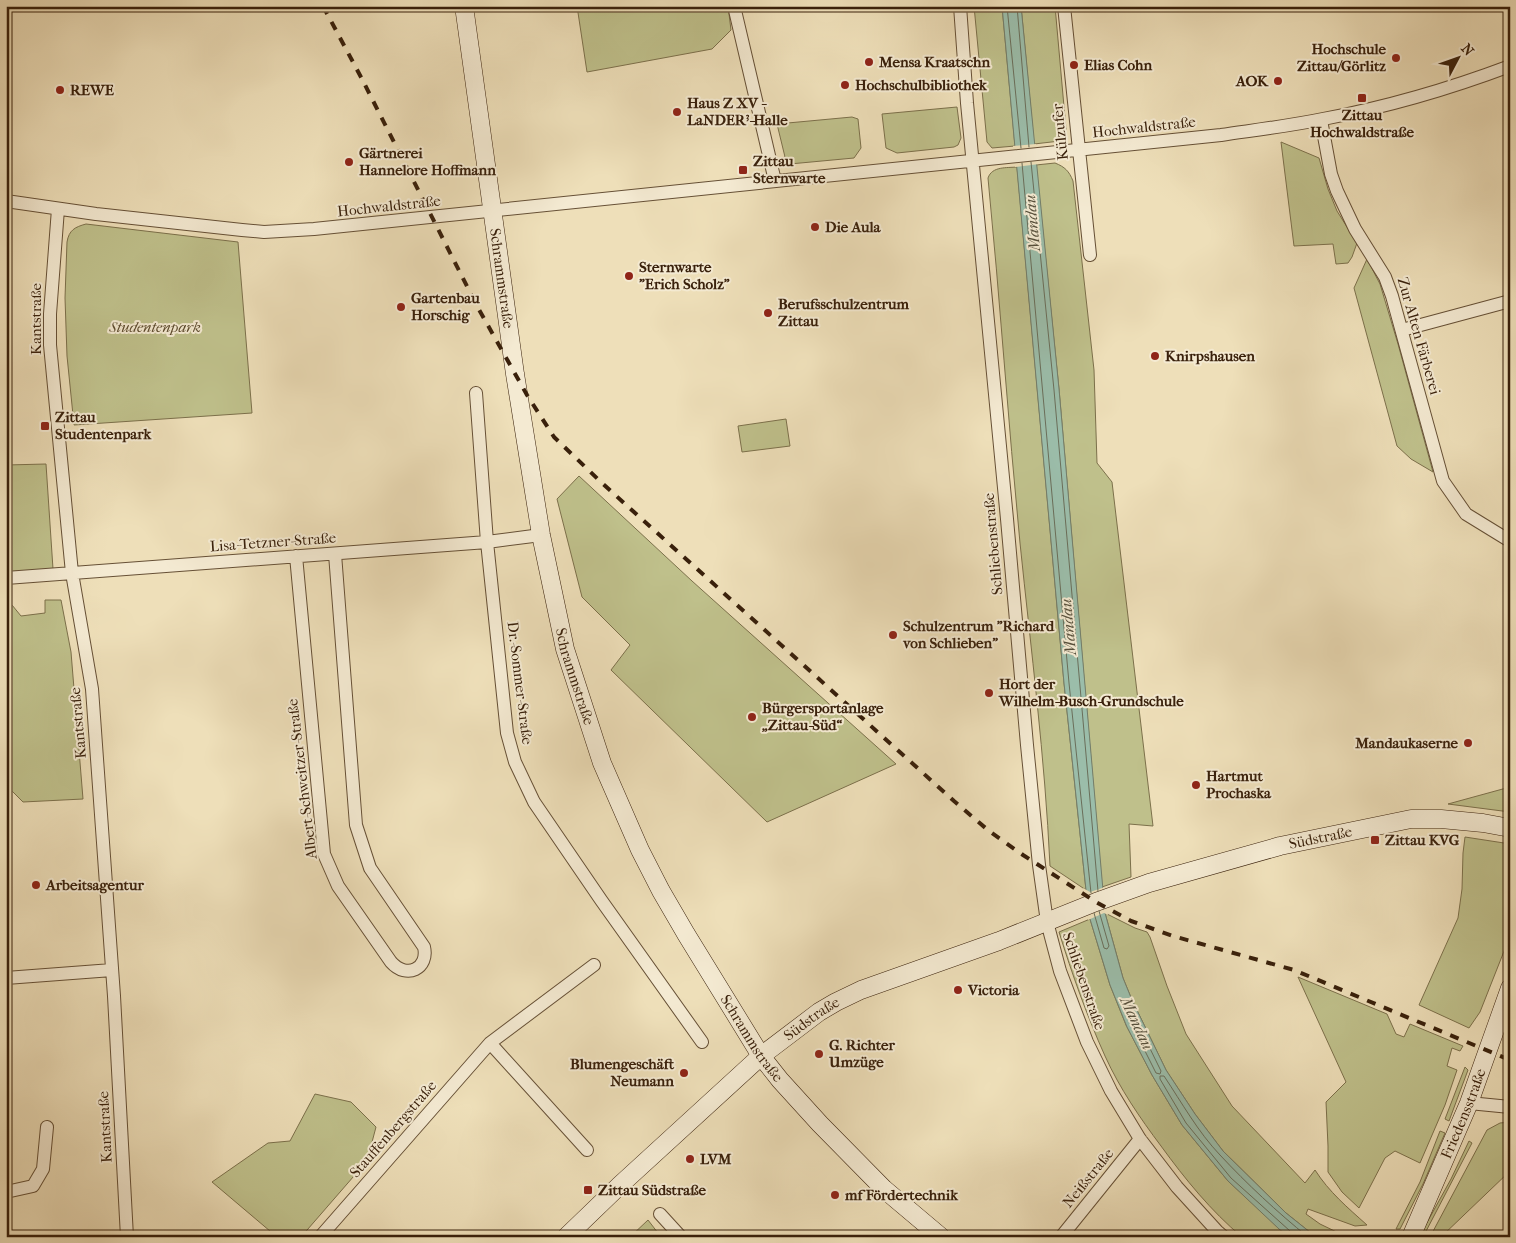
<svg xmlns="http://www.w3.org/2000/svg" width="1516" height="1243" font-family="'IM FELL French Canon',serif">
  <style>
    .green { fill: #bfc08b; stroke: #7c704b }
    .water { fill: #9bbdaa; stroke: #747e6a }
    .pier { fill: #eedfb9 }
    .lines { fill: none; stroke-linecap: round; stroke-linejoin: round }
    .shore { stroke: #6a6e5a; stroke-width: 1 }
    .minor-casing { stroke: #665036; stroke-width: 14 }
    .secondary-casing { stroke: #39200b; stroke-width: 19 }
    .minor { stroke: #f4ead2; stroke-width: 12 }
    .secondary { stroke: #f4ead2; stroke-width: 18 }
    .rail { stroke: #39200b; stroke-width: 4; stroke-dasharray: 9 9; stroke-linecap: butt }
    .poi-dot { fill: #8f2418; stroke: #f4ead2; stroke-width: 2 }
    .labels { text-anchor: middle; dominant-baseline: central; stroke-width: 4; stroke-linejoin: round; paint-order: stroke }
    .poi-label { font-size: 15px; font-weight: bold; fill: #39200b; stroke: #f4ead2; text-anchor: start }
    .street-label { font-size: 15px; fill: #39200b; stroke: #f4ead2 }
    .park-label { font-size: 15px; font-style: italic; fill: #5a482b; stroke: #f4ead2 }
    .water-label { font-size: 16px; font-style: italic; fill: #564f3b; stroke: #f4ead2 }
  </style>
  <rect width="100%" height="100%" fill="#eedfb9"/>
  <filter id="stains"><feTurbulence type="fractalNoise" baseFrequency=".004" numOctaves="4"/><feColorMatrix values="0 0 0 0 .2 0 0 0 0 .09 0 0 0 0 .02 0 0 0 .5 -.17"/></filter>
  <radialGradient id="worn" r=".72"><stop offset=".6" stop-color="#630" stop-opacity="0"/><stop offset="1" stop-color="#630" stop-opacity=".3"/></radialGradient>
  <path class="green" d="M577,6h151l3,24 -19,19 -125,23z
    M974,6h28l13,140 -23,2 -5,-6z
    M1021,6h34l11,123 -2,9 -4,3 -26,3z
    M957,107l4,31 -3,7 -4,2 -57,6 -11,-5 -4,-34z
    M852,117l6,2 3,29 -7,10 -75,7 -2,-5 8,-3 -8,-33z
    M1281,142l38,16 9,31 9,22 20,32 -5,14 -4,6 -12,1 -3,-20 -39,2z
    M1055,163c10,4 14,8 18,18l21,189 3,93 15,19 41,344 -24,-2 2,53 -29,10 -43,-498 -23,-224z
    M1017,167l47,516 22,207 -36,-24c-5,-108 -19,-216 -30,-323 -12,-122 -20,-244 -32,-365 4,-12 19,-10 29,-11z
    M86,224l152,18 14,171 -178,12 -7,-69 -2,-58 2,-56c2,-12 8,-15 19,-18z
    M1367,259l13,25 18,60 35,128 -22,-13 -14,-13 -43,-158z
    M786,419l4,27 -48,6 -4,-26z
    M46,464l7,105 -47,3v-107z
    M579,476l113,105 204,183 -129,58 -156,-152 19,-25 -48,-48 -25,-98z
    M45,600h16l10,52 12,147 -60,3 -17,-17v-169l6,-11 9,11 24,-3z
    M1510,787v25l-62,-8z
    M1465,837l39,6 6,3v90l-30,76 -11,16 -50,-23 39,-87 4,-29 1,-36z
    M1105,913l30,15 12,4 3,5 17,49 19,48 46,72 73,77 10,-13c14,22 33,38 52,55l-12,1 -47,-17 -2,5 14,10 27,13h-31l-30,-24 -63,-62 -28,-37 -29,-44 -34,-70 -9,-22z
    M1090,919l20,66 16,40 26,50 30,50 46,56 61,56h-47c-31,-26 -57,-58 -81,-91 -21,-28 -41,-57 -56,-90 -18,-40 -33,-82 -46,-124z
    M1298,977l89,37 9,20 8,3 6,-13 53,22 -3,5 -8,-3 -5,18 10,4 -12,35 -25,58 -25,-12 -10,7 -26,50 -17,-16 -14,-20v-26l-2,-44 20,-20z
    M1465,1067l3,3 -19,51 -4,-2z
    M315,1094l36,8 25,25 -9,34 -66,76h-12l-6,-6 -6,6 -65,-55 56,-39 22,-2z
    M1510,1122v49l-69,66h-11l57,-107 13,-7z
    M1440,1131l5,2 -22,51 -23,45h-4l24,-47z
    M1469,1141l3,2 -49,94h-4l32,-58z
    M648,1220l10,13 -4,4h-24z"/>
  <path class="water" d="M1002,6h19l38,383 46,524 18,65 9,22 34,70 29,44 28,37 63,62 30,24h-27l-10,-8 -51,-48 -46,-56 -30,-50 -25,-48 -17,-42 -20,-66 -4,-29 -22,-207z"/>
  <path class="pier" d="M1036,144l3,20 -24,3 -2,-21z
    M1105,887l3,28 -4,-2 -16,7 -5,-32 7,4z"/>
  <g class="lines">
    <path class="shore" d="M1007,6l14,142
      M1017,6l12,141
      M1031,162l23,228 44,501
      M1022,163l47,520 22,210
      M1094,913l10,35 3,1 2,-3 -10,-35
      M1130,1015l4,1 27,55 -1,3 -4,-1 -24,-48 -3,-7z
      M1291,1237l-1,-6 -59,-53 -45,-55 -26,-44v-3h4c18,27 34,56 56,79 27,29 57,57 88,82"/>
    <defs>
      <path id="minor" d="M734,6l41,175
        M960,6l7,97 40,416 20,226 12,120 8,57 13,49 27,71 24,49 29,48 37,48 40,44 7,6
        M1064,6l26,249
        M1321,120l10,54 6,17 18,38 30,48 7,19 51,185 23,33 44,27
        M6,201l90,13 146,16 22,2 50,-3 907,-94c34,-5 68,-9 102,-16 64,-12 126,-30 187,-53
        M58,209l-8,105v31l22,228 20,116 22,307 13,241
        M1402,330l108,-29
        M476,393l11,149 20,191 8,29 19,40 67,98 101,142
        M296,556l28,298 14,32 53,76c16,18 38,6 33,-15l-54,-79 -14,-43 -21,-271
        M6,578l481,-36 54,-7
        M6,978l106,-8
        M490,1043l97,107
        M1469,1103l41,4
        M6,1192l27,-6 10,-17 4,-42
        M660,1214l21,23
        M320,1237l170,-194 104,-78
        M1061,1237l79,-98"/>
      <g id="secondary">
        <path id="s1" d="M464,6l51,368 26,161 24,114 37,114 38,87 21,41 25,43 75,122 19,24 40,44 64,65 57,48"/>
        <path id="s2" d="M566,1237l53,-51 142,-130 58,-44 17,-10 25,-12 138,-49 97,-39 53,-19 131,-37 131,-27h30l42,4 27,5"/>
        <path id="s3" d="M1411,1237l58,-134 41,-115"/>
      </g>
    </defs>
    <use href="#minor" class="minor-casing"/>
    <use href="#secondary" class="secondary-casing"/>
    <use href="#minor" class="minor"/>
    <use href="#secondary" class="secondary"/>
    <path class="rail" d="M323,6l39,73 115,227 50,89 27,42 49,47 351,317 35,30 34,24 73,47 35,19 42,15 121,34 216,90"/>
  </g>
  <g class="poi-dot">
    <circle cx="1396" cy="58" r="5"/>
    <circle cx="869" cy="62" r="5"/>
    <circle cx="1074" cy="65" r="5"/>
    <circle cx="1278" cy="81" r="5"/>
    <circle cx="845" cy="85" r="5"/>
    <circle cx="60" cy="90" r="5"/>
    <rect x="1357" y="93" width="10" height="10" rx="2.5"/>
    <circle cx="677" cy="112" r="5"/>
    <circle cx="349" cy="162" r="5"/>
    <rect x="738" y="165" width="10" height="10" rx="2.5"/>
    <circle cx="815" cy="227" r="5"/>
    <circle cx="629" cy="276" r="5"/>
    <circle cx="401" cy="307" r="5"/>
    <circle cx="768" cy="313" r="5"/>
    <circle cx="1155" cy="356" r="5"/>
    <rect x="40" y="421" width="10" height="10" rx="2.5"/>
    <circle cx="893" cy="635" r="5"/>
    <circle cx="989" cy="693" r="5"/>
    <circle cx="752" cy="717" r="5"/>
    <circle cx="1468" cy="743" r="5"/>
    <circle cx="1196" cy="785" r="5"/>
    <rect x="1370" y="835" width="10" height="10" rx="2.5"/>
    <circle cx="36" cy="885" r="5"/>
    <circle cx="958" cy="990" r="5"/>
    <circle cx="819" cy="1054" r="5"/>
    <circle cx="684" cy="1073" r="5"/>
    <circle cx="690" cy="1159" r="5"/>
    <rect x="583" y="1185" width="10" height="10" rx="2.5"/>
    <circle cx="835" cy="1195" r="5"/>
  </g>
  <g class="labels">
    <g class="poi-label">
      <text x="1386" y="49" text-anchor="end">Hochschule<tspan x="1386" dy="17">Zittau/Görlitz</tspan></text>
      <text x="879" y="62">Mensa Kraatschn</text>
      <text x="1084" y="65">Elias Cohn</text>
      <text x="1268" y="81" text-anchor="end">AOK</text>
      <text x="855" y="85">Hochschulbibliothek</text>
      <text x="70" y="90">REWE</text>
      <text x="687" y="103">Haus Z XV -<tspan x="687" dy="17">LaNDER³-Halle</tspan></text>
      <text x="1362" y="115" text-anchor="middle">Zittau<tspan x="1362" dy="17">Hochwaldstraße</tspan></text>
      <text x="359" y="153">Gärtnerei<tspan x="359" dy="17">Hannelore Hoffmann</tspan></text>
      <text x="753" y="161">Zittau<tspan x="753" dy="17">Sternwarte</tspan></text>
      <text x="825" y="227">Die Aula</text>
      <text x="639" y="267">Sternwarte<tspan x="639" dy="17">"Erich Scholz"</tspan></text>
      <text x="411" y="298">Gartenbau<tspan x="411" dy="17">Horschig</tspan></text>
      <text x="778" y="304">Berufsschulzentrum<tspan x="778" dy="17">Zittau</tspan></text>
      <text x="1165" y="356">Knirpshausen</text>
      <text x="55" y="417">Zittau<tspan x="55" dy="17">Studentenpark</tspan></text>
      <text x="903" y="626">Schulzentrum "Richard<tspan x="903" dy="17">von Schlieben"</tspan></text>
      <text x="999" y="684">Hort der<tspan x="999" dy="17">Wilhelm-Busch-Grundschule</tspan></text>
      <text x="762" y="708">Bürgersportanlage<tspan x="762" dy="17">„Zittau-Süd“</tspan></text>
      <text x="1458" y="743" text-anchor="end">Mandaukaserne</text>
      <text x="1206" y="776">Hartmut<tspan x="1206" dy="17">Prochaska</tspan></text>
      <text x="1385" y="840">Zittau KVG</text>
      <text x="46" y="885">Arbeitsagentur</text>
      <text x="968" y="990">Victoria</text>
      <text x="829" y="1045">G. Richter<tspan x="829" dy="17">Umzüge</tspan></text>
      <text x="674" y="1064" text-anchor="end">Blumengeschäft<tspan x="674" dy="17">Neumann</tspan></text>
      <text x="700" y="1159">LVM</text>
      <text x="598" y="1190">Zittau Südstraße</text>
      <text x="845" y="1195">mf Fördertechnik</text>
    </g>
    <g class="street-label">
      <text transform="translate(1144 127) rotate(-6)">Hochwaldstraße</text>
      <text transform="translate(1060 132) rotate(-96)">Külzufer</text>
      <text transform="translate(389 206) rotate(-6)">Hochwaldstraße</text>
      <text stroke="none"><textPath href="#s1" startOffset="275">Schrammstraße</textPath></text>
      <text transform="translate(36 319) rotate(-90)">Kantstraße</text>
      <text transform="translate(1419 336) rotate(74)">Zur Alten Färberei</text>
      <text transform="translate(273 542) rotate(-4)">Lisa-Tetzner-Straße</text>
      <text transform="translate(993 544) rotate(-95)">Schliebenstraße</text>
      <text stroke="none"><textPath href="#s1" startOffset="680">Schrammstraße</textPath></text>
      <text transform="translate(520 683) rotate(83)">Dr.-Sommer-Straße</text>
      <text transform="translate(78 723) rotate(-95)">Kantstraße</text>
      <text transform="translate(302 779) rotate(-97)">Albert-Schweitzer-Straße</text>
      <text stroke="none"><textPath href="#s2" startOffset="871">Südstraße</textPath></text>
      <text transform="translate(1084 981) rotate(71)">Schliebenstraße</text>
      <text stroke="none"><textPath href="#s2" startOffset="329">Südstraße</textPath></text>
      <text stroke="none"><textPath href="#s1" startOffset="1085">Schrammstraße</textPath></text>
      <text stroke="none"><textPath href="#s3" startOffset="134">Friedensstraße</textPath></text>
      <text transform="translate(105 1127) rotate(-93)">Kantstraße</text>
      <text transform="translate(393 1129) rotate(-49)">Stauffenbergstraße</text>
      <text transform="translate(1088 1178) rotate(-51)">Neißstraße</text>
    </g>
    <g class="park-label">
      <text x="155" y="327">Studentenpark</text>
    </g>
    <g class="water-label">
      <text transform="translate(1032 223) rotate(-95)">Mandau</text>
      <text transform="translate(1068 627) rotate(-95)">Mandau</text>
      <text transform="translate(1137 1023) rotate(65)">Mandau</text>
    </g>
  </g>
  <rect width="1516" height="1243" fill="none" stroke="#eedfb9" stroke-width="25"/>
  <rect x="8" y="8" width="1501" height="1228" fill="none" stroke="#39200b" stroke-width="2.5"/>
  <rect x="12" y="12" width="1491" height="1218" fill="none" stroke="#39200b"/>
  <g transform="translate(1458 58) rotate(49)" stroke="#f4ead2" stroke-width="4" paint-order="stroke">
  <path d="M0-4L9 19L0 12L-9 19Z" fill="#39200b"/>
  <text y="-8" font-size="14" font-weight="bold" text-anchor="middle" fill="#39200b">N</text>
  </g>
  <rect width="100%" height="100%" filter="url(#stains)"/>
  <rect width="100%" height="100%" fill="url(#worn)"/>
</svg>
